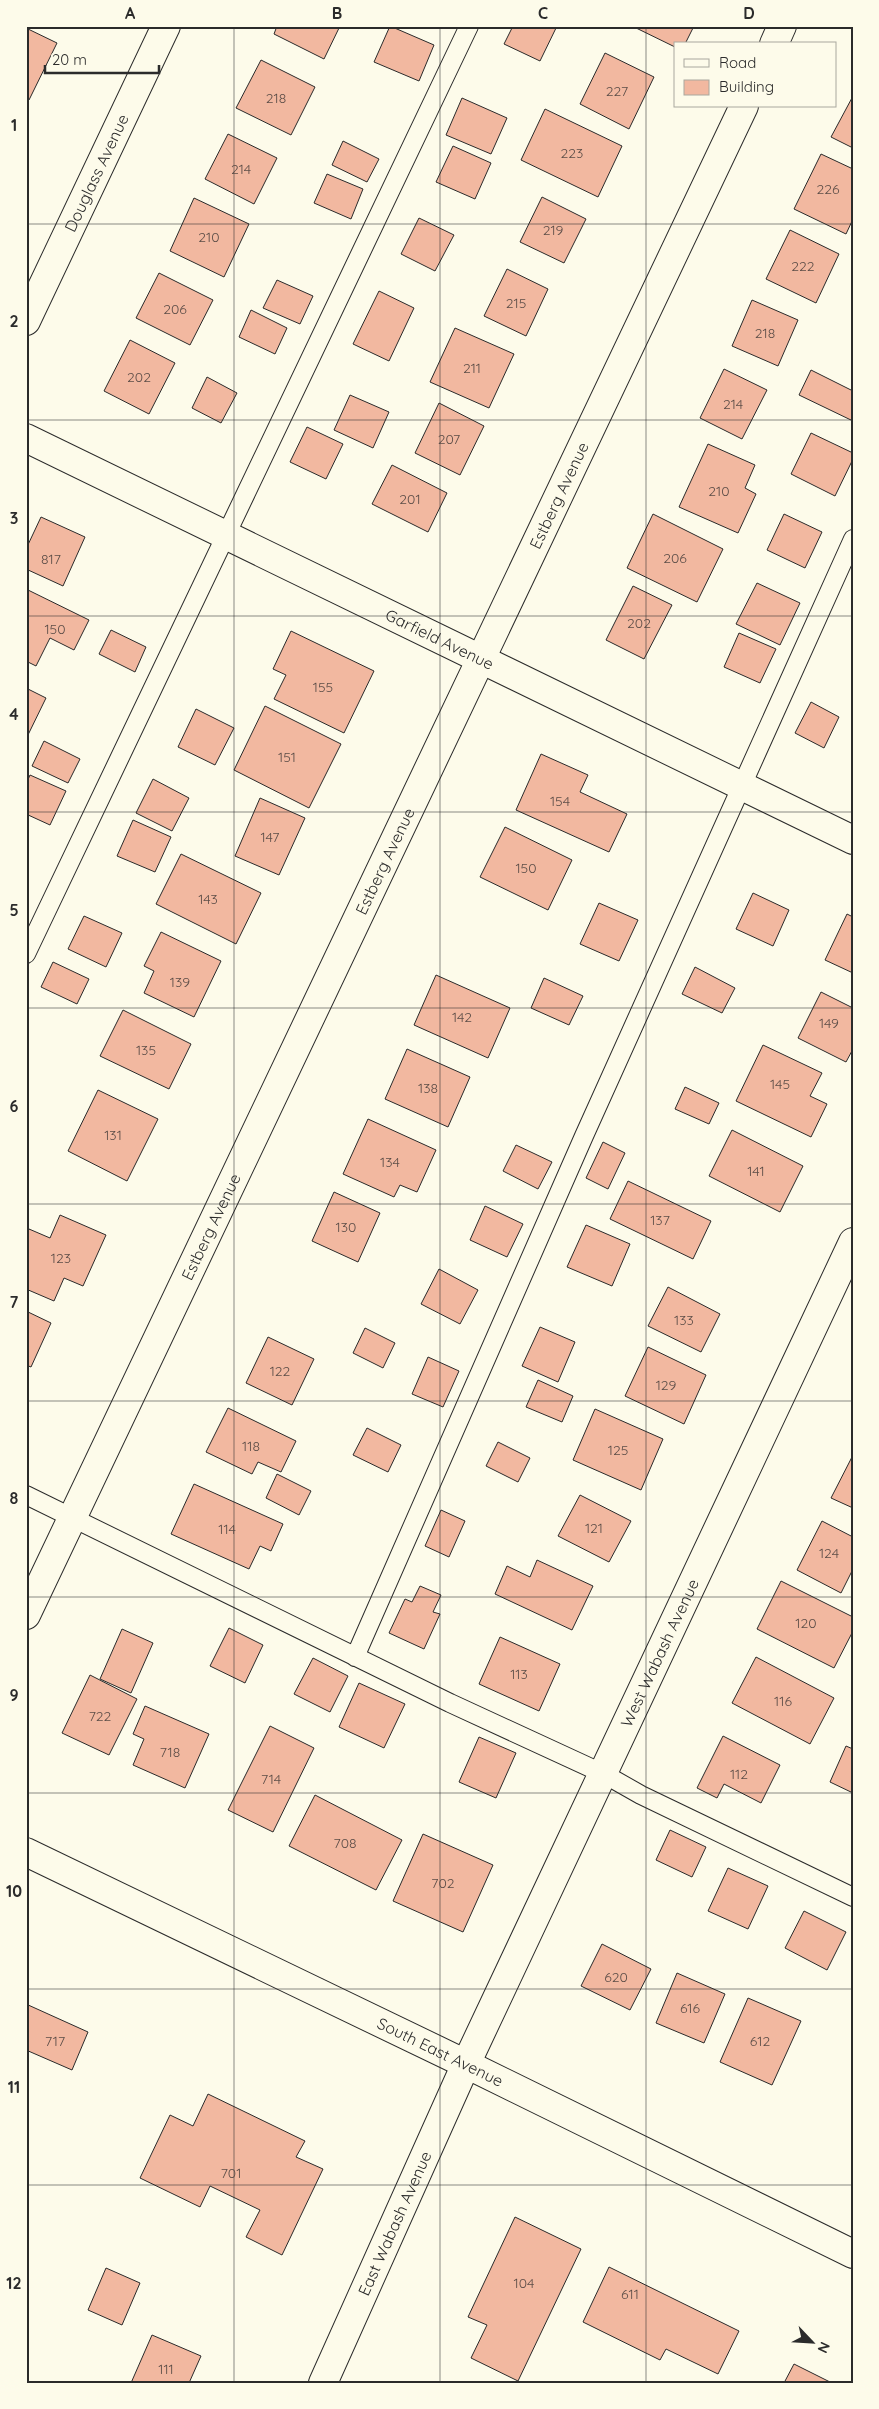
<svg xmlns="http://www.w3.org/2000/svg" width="879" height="2409" font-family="Quicksand,sans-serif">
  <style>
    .building { fill: #f2b8a0; stroke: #2b2b2b }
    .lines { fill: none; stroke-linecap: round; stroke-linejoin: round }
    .service-casing { stroke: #2b2b2b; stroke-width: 20 }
    .minor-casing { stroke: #2b2b2b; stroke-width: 30 }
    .secondary-casing { stroke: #2b2b2b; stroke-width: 30 }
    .service { stroke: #fdfbea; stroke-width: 18 }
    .minor { stroke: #fdfbea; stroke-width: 28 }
    .secondary { stroke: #fdfbea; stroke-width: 28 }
    .grid { fill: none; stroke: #2b2b2b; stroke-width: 1; stroke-opacity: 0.55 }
    .labels { text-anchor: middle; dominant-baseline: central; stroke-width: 4; stroke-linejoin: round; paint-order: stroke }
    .number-label { font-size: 14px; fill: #5d4e48 }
    .street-label { font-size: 16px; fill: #2b2b2b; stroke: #fdfbea }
    .neatline { fill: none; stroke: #2b2b2b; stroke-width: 2 }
    .grid-label { font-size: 16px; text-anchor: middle; font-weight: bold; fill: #2b2b2b }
  </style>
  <rect width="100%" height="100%" fill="#fdfbea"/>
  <path class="building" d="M277,26h63l-16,33 -50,-25z
    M390,26l44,19 -15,36 -45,-19z
    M513,26h44l-17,35 -36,-17z
    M632,26h62l-9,18h-10v3z
    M26,28l31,15 -28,57 -3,-1z
    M605,53l49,24 -25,52 -49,-25z
    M261,60l54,27 -24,48 -55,-27z
    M853,96v52l-22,-11z
    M462,98l45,20 -16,36 -45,-19z
    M545,109l77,37 -24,51 -77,-37z
    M228,134l49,24 -23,46 -49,-25z
    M343,141l36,18 -12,23 -35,-17z
    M453,146l38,17 -16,36 -39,-17z
    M821,154l32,15v50l-7,15 -52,-25z
    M327,174l36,15 -12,30 -37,-16z
    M542,197l44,22 -22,44 -44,-21z
    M194,198l55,26 -25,53 -54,-26z
    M419,218l35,17 -19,36 -34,-17z
    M790,230l49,24 -23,49 -50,-24z
    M507,269l41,20 -22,47 -42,-20z
    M159,273l54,27 -23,45 -54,-27z
    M277,280l36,16 -13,28 -37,-16z
    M379,291l35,17 -25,53 -36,-17z
    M752,300l46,20 -20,46 -46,-20z
    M251,310l36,18 -12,26 -36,-17z
    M455,328l59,26 -25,54 -59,-26z
    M130,340l45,23 -26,51 -45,-23z
    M724,369l43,21 -25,49 -42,-21z
    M811,370l42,21v30l-54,-26z
    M207,377l30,16 -16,30 -29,-15z
    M350,395l39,17 -16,36 -39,-18z
    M439,403l45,23 -24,49 -45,-22z
    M307,427l36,17 -17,35 -36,-17z
    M811,433l42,20v6l-18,37 -44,-22z
    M708,444l47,21 -10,23 11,6 -18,39 -59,-26z
    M392,465l55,28 -19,39 -56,-28z
    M653,514l70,35 -26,53 -70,-34z
    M784,514l38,18 -17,36 -38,-18z
    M41,517l44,20 -22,49 -37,-17v-20z
    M757,583l43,20 -20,42 -44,-21z
    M633,586l39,19 -28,54 -38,-19z
    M26,589l63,31 -15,30 -24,-12 -14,28 -10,-5z
    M111,630l35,17 -11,25 -36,-18z
    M291,631l83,40 -30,62 -70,-34 12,-24 -13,-6z
    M739,633l37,16 -16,34 -36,-16z
    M26,688l20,10 -20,41z
    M811,702l28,15 -15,31 -29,-15z
    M265,706l76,38 -32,64 -75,-38z
    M196,709l38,19 -19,37 -37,-18z
    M44,741l36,18 -12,24 -36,-17z
    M541,754l47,21 -8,17 47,22 -18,38 -93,-42z
    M30,775l36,16 -16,34 -24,-11v-30z
    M153,779l36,19 -17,33 -36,-18z
    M260,798l45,20 -26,57 -44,-19z
    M133,820l38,17 -16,35 -38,-16z
    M505,827l67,33 -24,50 -68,-33z
    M181,854l80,39 -25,51 -80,-40z
    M753,893l36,17 -16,36 -37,-17z
    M599,903l39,17 -19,41 -39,-17z
    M847,914l6,3v56l-28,-13z
    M84,916l38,17 -16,34 -38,-18z
    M161,932l60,29 -27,56 -50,-24 10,-22 -10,-5z
    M53,962l36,17 -12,25 -36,-17z
    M695,967l40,21 -13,25 -40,-19z
    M436,975l74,33 -22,50 -74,-33z
    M544,978l39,18 -14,29 -38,-17z
    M821,992l32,16v41l-7,13 -48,-24z
    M123,1010l68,34 -22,45 -69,-33z
    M763,1045l59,28 -12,23 17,8 -16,33 -75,-36z
    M407,1049l63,28 -22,50 -63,-28z
    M685,1087l34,16 -10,21 -34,-15z
    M98,1090l60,29 -31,62 -59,-30z
    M368,1119l68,31 -19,42 -17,-7 -6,12 -51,-23z
    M732,1130l71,36 -23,46 -71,-36z
    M603,1142l22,11 -17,36 -22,-11z
    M516,1145l36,17 -14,27 -35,-18z
    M628,1181l83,40 -18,38 -83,-40z
    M334,1192l46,21 -22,49 -46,-21z
    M485,1206l38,18 -16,33 -37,-17z
    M60,1215l46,20 -23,51 -19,-8 -10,23 -28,-12v-53l3,-7 21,9z
    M586,1225l44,19 -18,42 -45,-19z
    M439,1269l39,21 -18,34 -39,-20z
    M668,1287l52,27 -19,38 -53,-26z
    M26,1311l25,12 -20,44 -5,-2z
    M540,1327l35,15 -17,40 -36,-16z
    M365,1328l30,15 -12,25 -30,-15z
    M268,1337l46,22 -22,46 -46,-22z
    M648,1347l58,28 -22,49 -59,-28z
    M428,1357l31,14 -16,36 -31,-13z
    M538,1380l35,16 -11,26 -36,-15z
    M228,1408l68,33 -15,31 -23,-10 -6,12 -46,-22z
    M595,1409l68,30 -22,51 -68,-30z
    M367,1428l34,17 -13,27 -35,-17z
    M498,1442l32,16 -12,24 -32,-16z
    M853,1455v53l-22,-10z
    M277,1474l34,17 -12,24 -33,-17z
    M194,1484l89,40 -12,27 -11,-5 -11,23 -78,-35z
    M580,1495l51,26 -22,41 -51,-26z
    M441,1510l24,11 -16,36 -24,-11z
    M822,1521l31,16v32l-12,24 -44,-23z
    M537,1560l56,26 -21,44 -77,-36 12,-28 23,11z
    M781,1581l72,36v14l-19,37 -77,-39z
    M420,1586l21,9 -8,17 7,2 -16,35 -35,-16 16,-34 7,3z
    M229,1628l34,17 -18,38 -35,-17z
    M122,1629l31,14 -22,50 -31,-14z
    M500,1637l60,27 -21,47 -60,-27z
    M756,1657l78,41 -24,46 -78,-41z
    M313,1658l35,18 -18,36 -36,-18z
    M90,1675l47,24 -28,56 -47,-22z
    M359,1683l46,21 -21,44 -45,-21z
    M145,1706l64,28 -24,54 -52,-23 11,-26 -11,-5z
    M270,1726l44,22 -41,84 -45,-22z
    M723,1736l57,29 -19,38 -37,-19 -7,14 -20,-10z
    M479,1737l37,16 -20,45 -37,-16z
    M846,1746l7,3v44l-23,-11z
    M315,1795l87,45 -26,50 -87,-44z
    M670,1830l36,17 -14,30 -36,-17z
    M423,1834l70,31 -30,67 -70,-31z
    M728,1868l40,18 -20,43 -40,-18z
    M804,1911l42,21 -19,38 -42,-22z
    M602,1944l49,25 -21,41 -49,-24z
    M677,1973l48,21 -21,49 -48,-20z
    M748,1998l53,23 -29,64 -52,-23z
    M26,2004l62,28 -16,38 -46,-20z
    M208,2094l97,47 -9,16 27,12 -41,86 -36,-18 14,-27 -50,-24 -10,21 -60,-29 30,-63 23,11z
    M515,2217l66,32 -63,132 -47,-23 16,-33 -19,-8z
    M609,2267l130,64 -21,43 -52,-25 -6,11 -77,-38z
    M106,2268l34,15 -18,42 -34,-15z
    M152,2335l49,21 -12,27h-58z
    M794,2364l38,19h-48z"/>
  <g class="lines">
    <defs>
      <path id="service" d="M26,954l443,-928
        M26,1495l424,208 154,71 37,21 212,102
        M355,1657l229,-521 269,-597"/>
      <g id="minor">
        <path d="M774,44l8,-18"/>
        <path id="s1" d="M26,321l140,-295"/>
        <path id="s2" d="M26,438l827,402"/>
        <path id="s3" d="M26,1615l718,-1509"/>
        <path id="s4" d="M323,2383l143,-319 387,-822"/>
      </g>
      <g id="secondary">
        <path id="s5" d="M26,1852l440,212 387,190"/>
      </g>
    </defs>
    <use href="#service" class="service-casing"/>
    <use href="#minor" class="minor-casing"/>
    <use href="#secondary" class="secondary-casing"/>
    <use href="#service" class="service"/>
    <use href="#minor" class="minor"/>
    <use href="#secondary" class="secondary"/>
  </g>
  <path class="grid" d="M234,26v2357M440,26v2357M646,26v2357M26,224h827M26,420h827M26,616h827M26,812h827M26,1008h827M26,1204h827M26,1401h827M26,1597h827M26,1793h827M26,1989h827M26,2185h827"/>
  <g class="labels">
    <g class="number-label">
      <text x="617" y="91">227</text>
      <text x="276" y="98">218</text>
      <text x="572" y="153">223</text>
      <text x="241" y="169">214</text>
      <text x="828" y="189">226</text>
      <text x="553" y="230">219</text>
      <text x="209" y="237">210</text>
      <text x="803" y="266">222</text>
      <text x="516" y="303">215</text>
      <text x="175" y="309">206</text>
      <text x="765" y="333">218</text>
      <text x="472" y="368">211</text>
      <text x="139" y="377">202</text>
      <text x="733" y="404">214</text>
      <text x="449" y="439">207</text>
      <text x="719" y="491">210</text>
      <text x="410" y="499">201</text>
      <text x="675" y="558">206</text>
      <text x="51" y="559">817</text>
      <text x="639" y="623">202</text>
      <text x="55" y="629">150</text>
      <text x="323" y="687">155</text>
      <text x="287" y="757">151</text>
      <text x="560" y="801">154</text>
      <text x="270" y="837">147</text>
      <text x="526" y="868">150</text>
      <text x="208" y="899">143</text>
      <text x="180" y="982">139</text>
      <text x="462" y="1017">142</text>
      <text x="829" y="1023">149</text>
      <text x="146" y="1050">135</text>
      <text x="780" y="1084">145</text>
      <text x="428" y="1088">138</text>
      <text x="113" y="1135">131</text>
      <text x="390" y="1162">134</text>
      <text x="756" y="1171">141</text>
      <text x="660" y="1220">137</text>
      <text x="346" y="1227">130</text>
      <text x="61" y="1258">123</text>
      <text x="684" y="1320">133</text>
      <text x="280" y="1371">122</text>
      <text x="666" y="1385">129</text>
      <text x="251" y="1446">118</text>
      <text x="618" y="1450">125</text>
      <text x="594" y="1528">121</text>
      <text x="227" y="1529">114</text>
      <text x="829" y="1553">124</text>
      <text x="806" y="1623">120</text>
      <text x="519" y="1674">113</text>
      <text x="783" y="1701">116</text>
      <text x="100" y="1716">722</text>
      <text x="170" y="1752">718</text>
      <text x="739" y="1774">112</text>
      <text x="271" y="1779">714</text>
      <text x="345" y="1843">708</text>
      <text x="443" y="1883">702</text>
      <text x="616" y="1977">620</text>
      <text x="690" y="2008">616</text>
      <text x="55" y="2041">717</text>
      <text x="760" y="2041">612</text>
      <text x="231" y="2173">701</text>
      <text x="524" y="2283">104</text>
      <text x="630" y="2294">611</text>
      <text x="166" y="2369">111</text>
    </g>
    <g class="street-label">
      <text stroke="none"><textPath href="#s1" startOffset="164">Douglass Avenue</textPath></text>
      <text stroke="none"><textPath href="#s3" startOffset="1240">Estberg Avenue</textPath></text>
      <text stroke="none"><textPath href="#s2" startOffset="460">Garfield Avenue</textPath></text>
      <text stroke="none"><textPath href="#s3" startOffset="835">Estberg Avenue</textPath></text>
      <text stroke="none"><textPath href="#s3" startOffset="430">Estberg Avenue</textPath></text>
      <text stroke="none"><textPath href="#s4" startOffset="804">West Wabash Avenue</textPath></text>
      <text stroke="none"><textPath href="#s5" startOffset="460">South East Avenue</textPath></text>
      <text stroke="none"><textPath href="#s4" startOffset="175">East Wabash Avenue</textPath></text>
    </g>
  </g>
  <rect width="879" height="2409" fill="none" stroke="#fdfbea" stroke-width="55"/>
  <rect x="674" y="42" width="162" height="65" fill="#fdfbea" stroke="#a9a89e"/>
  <rect x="684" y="59" width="25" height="8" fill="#fdfbea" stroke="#a9a89e"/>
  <text x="719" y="68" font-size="15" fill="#2b2b2b">Road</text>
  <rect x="684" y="80" width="25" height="15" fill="#f2b8a0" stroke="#a9a89e"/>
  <text x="719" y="92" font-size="15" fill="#2b2b2b">Building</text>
  <g transform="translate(812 2342) rotate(115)" stroke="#fdfbea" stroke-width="4" paint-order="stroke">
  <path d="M0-4L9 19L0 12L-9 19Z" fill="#2b2b2b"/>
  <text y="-8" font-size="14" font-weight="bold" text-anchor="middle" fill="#2b2b2b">N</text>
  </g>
  <path d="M45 65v8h114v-8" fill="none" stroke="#2b2b2b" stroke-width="2.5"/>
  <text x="52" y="65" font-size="15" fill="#2b2b2b" stroke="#fdfbea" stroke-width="4" paint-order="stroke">20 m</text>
  <rect x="28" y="28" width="824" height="2354" class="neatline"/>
  <g class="grid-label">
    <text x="130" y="19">A</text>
    <text x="337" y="19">B</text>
    <text x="543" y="19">C</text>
    <text x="749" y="19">D</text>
    <text x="14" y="131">1</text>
    <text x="14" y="327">2</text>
    <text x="14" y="524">3</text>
    <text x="14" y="720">4</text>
    <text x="14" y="916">5</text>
    <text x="14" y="1112">6</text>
    <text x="14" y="1308">7</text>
    <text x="14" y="1504">8</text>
    <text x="14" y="1701">9</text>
    <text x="14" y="1897">10</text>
    <text x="14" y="2093">11</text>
    <text x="14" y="2289">12</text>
  </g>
</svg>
